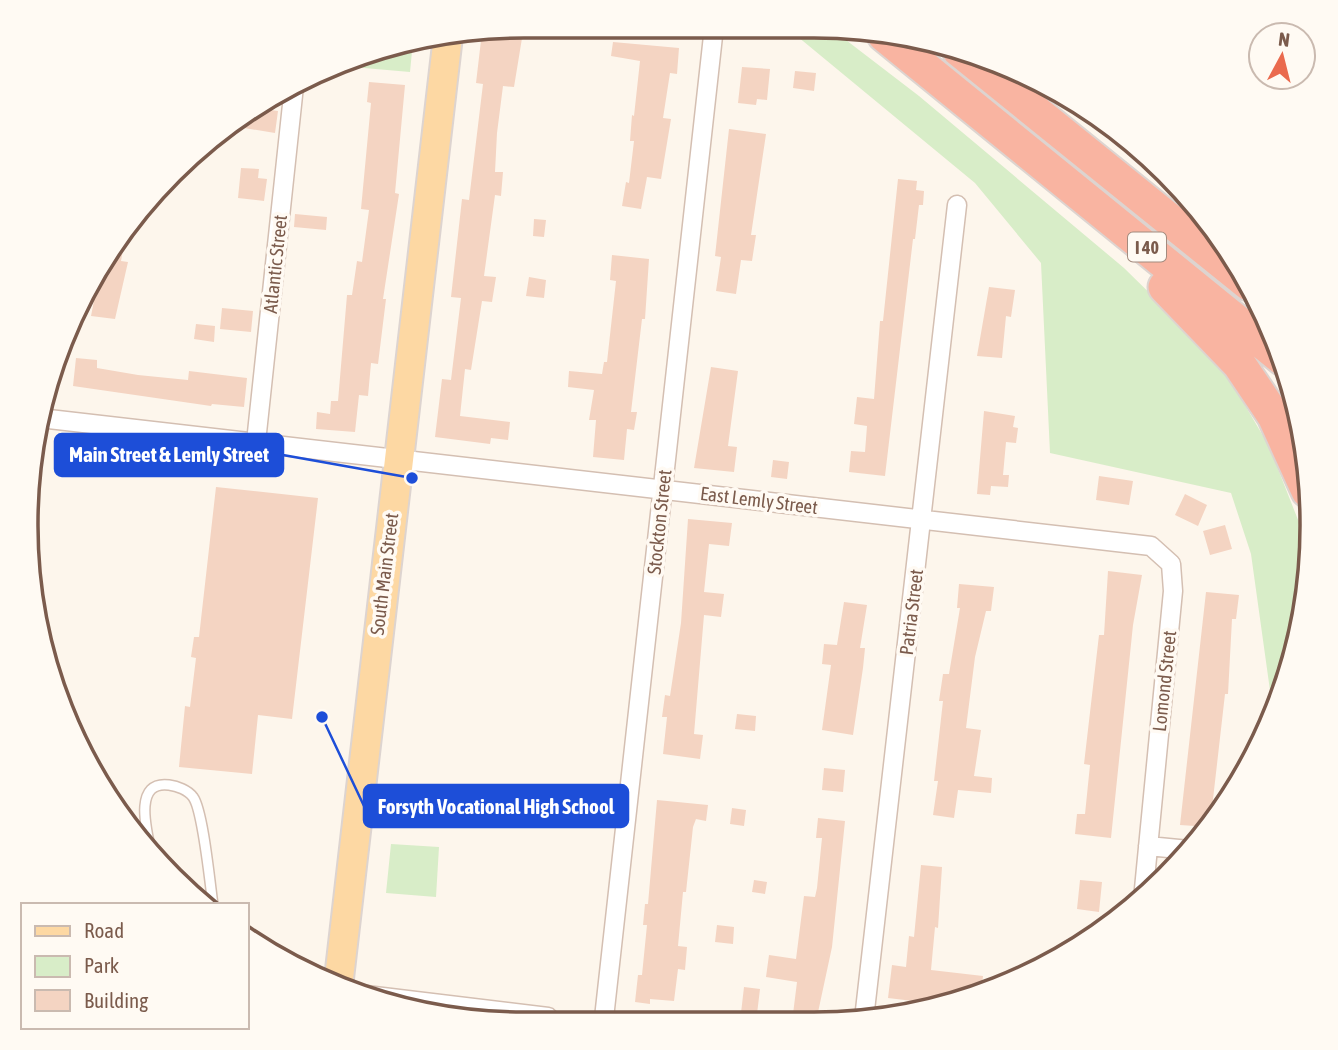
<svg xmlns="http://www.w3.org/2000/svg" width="1338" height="1050" font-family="'Asap Condensed',sans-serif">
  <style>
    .green { fill: #d8edc8 }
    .building { fill: #f4d4c2 }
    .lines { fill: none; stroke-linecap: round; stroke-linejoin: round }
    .service-casing { stroke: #d4bfb2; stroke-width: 12 }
    .minor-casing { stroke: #d4bfb2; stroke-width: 21 }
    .primary-casing { stroke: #ddd4d0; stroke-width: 32 }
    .motorway-casing { stroke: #ddd4d0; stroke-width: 37 }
    .service { stroke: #fff; stroke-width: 9 }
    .minor { stroke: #fff; stroke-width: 18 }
    .primary { stroke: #fdd8a3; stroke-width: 28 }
    .motorway { stroke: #f9b4a1; stroke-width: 33 }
    .labels { text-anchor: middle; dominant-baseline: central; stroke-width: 7; stroke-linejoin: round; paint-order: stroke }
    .shield { fill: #fffaf3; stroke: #a38b7e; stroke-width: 2 }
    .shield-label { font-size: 18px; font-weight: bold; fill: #7b5b4c }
    .street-label { font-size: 19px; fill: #7b5b4c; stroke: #fffaf3 }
    .rim { fill: none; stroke: #7b5b4c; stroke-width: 3.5 }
    .leader { fill: none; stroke: #1d4ed8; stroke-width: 2.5 }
    .callout-dot { fill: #1d4ed8; stroke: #fffaf3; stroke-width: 2.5 }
    .callout { fill: #1d4ed8; stroke: #1d4ed8; stroke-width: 2.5 }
    .callout-label { font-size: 21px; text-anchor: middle; font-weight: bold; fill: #fff }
  </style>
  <rect width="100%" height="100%" fill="#fdf6ec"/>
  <path class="green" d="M786,27h43l90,69 205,172 95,93 50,85 42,107 -16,101 -22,58 -22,-158 -20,-61 -181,-40 -9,-190 -66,-80z
    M413,41l-3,31 -69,-6 55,-23z
    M391,844l48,3 -3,50 -50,-4z"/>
  <path class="building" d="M524,26l-10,61 -11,-1 -6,47 -2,39h8l-2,24 -6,-1 -11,81 12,1 -4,25 -10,-1 -11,69 -6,-1 -5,47 50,6 -2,18 -17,-2 -1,6 -55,-7 7,-58 9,1 10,-82 -10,-1 11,-98 7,1 14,-116 -7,-1 6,-51z
    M613,42l66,6 -2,26 -7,-1 -7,45 8,1 -10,60 -14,-2 -6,32 -19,-3 4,-24 3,1 5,-42h-4l2,-26 2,1 6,-55 -29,-5z
    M742,67l28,2 -3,31 -10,-1 -1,6 -18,-2z
    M795,71l21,2 -2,18 -21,-3z
    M369,82l36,3 -10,108 4,1 -16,105h3l-8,65 -7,-1 -3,33 -9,-1 -4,37 -39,-3 1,-17 13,2 1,-13h7l9,-106h5l5,-34 5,1 7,-52 -8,-1 10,-106 -4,-1z
    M263,109l15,2 -3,22 -31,-5 1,-12 4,-3 14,2z
    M729,129l37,5 -15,101h5l-4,26 -11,-1 -5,34 -20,-3 5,-34 -6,-1z
    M241,168l18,1 -1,9 9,1 -3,22 -26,-3z
    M898,179l19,2 -1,9 8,1 -1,14h-4l-4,34h-2l-28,237 -36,-4 2,-21 14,1 2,-26 -13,-2 3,-27 17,2 6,-78h3z
    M295,214l32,3 -1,13 -32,-3z
    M534,219l12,1 -2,17 -11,-1z
    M126,233l-5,28 7,1 -13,57 -24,-3 10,-51z
    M612,255l37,4 -4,60h-3l-11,93h6l-3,18 -7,-1 -3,31 -31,-3 3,-37h-7l5,-30 -26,-3 1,-16 33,3 2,-12h3l9,-81 -6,-1z
    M529,277l17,3 -2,18 -18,-2z
    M989,287l26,3 -4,27 -5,-1 -4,42 -25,-2z
    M222,308l31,3 -2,21 -31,-3z
    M196,324l19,2 -1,16 -20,-3z
    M76,358l21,2v8l41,7 50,5 1,-9 58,7 -3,29 -32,-3 -1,2 -138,-20z
    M711,367l27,4 -10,75 9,1 -3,25 -40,-4z
    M984,411l31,5 -2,11 5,1 -2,15 -10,-1 -3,33h6l-1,12 -17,-1 -1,9 -13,-1z
    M773,460l16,2 -2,17 -16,-2z
    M1099,476l34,5 -4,24 -33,-5z
    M216,487l102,11 -26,221 -34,-4 -6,59 -73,-7 6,-61 5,1 6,-49 -5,-1 3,-20h5z
    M1185,494l22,11 -9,21 -23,-11z
    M688,519l44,4 -3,23 -20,-2 -5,48 20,2 -3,23 -17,-2 -10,119 9,1 -3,24 -37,-5 4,-37h-5l3,-22 5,1 11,-73z
    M1225,525l7,24 -22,6 -7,-24z
    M1108,571l34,4 -9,50 -22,213 -36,-4 2,-20h8l5,-49 -6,-1 15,-129h5z
    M959,584l35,3 -3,24h-5l-11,46 -9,71 15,2 -7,46 18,2 -1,15 -33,-3 -4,28 -21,-3 5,-34h-4l9,-80h-4l4,-27h6l11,-66h-3z
    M1206,592l33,3 -3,24h-4l-4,75h-3l-13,114 9,1 -11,18 -30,-2z
    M844,602l23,3 -7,43h5l-2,20 -10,67 -31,-5 9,-65 -9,-1 2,-20 13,1z
    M737,714l19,2 -1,15 -20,-2z
    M824,768l21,2 -2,22 -21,-2z
    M657,800l51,5 -2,16 -10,-2 -3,8 -7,65h-3l-5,54 9,1 -2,23 -7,-1 -4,32 -24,-2v5l-15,-2 3,-27h4l5,-50h-4l2,-21h3z
    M732,808l14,2 -2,16 -14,-2z
    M818,818l27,3 -13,126 -15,70 -24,-3 4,-32 -31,-5 3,-22 27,4 8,-63 11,1 2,-9 5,-50h-6z
    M921,865l21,2 -4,61 -3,-1 -4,43 52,6 -2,18 -8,3 -35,7 -50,-6 4,-33 14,2 3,-31 5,1z
    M754,880l13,2 -2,12 -13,-2z
    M1080,880l22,2 -3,30 -22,-3z
    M717,925l17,2 -1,17 -18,-2z
    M744,987l16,2 -3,25 -16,-1z"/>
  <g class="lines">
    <defs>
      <path id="service" d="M152,856c-4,-20 -21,-76 17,-71 8,1 19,5 24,12 10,13 17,87 20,108"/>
      <path id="minor" d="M40,418l1111,128 20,18 2,27 -30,308
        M256,442l38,-356
        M1148,846l41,4
        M366,995l182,22
        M604,1018l110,-991
        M864,1019l93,-814"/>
      <path id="primary" d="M338,987l110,-951"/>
      <path id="motorway" d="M884,35l399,324
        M959,50l290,234
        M1165,287l74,77 35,52 34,75"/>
    </defs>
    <use href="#service" class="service-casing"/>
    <use href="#minor" class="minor-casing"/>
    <use href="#primary" class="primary-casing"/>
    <use href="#motorway" class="motorway-casing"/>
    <use href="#service" class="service"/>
    <use href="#minor" class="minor"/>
    <use href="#primary" class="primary"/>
    <use href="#motorway" class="motorway"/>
  </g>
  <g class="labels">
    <rect class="shield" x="1128" y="232.5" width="38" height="29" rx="5"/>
    <g class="shield-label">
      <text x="1147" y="247">I 40</text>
    </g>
    <g class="street-label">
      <text transform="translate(275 264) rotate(-84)">Atlantic Street</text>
      <text transform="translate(759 500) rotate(7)">East Lemly Street</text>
      <text transform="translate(659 522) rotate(-84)">Stockton Street</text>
      <text transform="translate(384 574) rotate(-83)">South Main Street</text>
      <text transform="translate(911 612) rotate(-83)">Patria Street</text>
      <text transform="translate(1164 681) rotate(-84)">Lomond Street</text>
    </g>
  </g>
  <path d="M0 0H1338V1050H0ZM524 38H814A486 486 0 0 1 1300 524V526A486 486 0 0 1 814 1012H524A486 486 0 0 1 38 526V524A486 486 0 0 1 524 38Z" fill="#fffaf3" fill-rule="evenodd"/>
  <path class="rim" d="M524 38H814A486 486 0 0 1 1300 524V526A486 486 0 0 1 814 1012H524A486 486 0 0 1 38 526V524A486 486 0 0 1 524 38Z"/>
  <path class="leader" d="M412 478L283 455M322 717L364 806"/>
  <g class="callout-dot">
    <circle cx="412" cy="478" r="7"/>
    <circle cx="322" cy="717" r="7"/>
  </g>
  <g class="callout">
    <rect x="55" y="434" width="228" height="42" rx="7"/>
    <rect x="364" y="785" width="264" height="42" rx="7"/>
  </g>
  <g class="callout-label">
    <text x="169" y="462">Main Street &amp; Lemly Street</text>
    <text x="496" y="814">Forsyth Vocational High School</text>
  </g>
  <rect x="21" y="903" width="228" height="126" fill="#fffaf3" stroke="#cabab0" stroke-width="2"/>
  <rect x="35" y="926" width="35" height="10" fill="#fdd8a3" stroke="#cabab0" stroke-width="2"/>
  <text x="84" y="938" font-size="21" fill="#7b5b4c">Road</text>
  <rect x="35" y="956" width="35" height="21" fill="#d8edc8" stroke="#cabab0" stroke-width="2"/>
  <text x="84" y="973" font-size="21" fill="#7b5b4c">Park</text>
  <rect x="35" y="990" width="35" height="21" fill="#f4d4c2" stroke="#cabab0" stroke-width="2"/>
  <text x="84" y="1008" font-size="21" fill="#7b5b4c">Building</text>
  <g transform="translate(1282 56) rotate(7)"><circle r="33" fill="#fffaf3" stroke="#cabab0" stroke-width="2"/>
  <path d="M0-5L12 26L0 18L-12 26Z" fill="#ea6a4e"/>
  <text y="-10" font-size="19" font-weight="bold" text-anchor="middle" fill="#7b5b4c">N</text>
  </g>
</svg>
